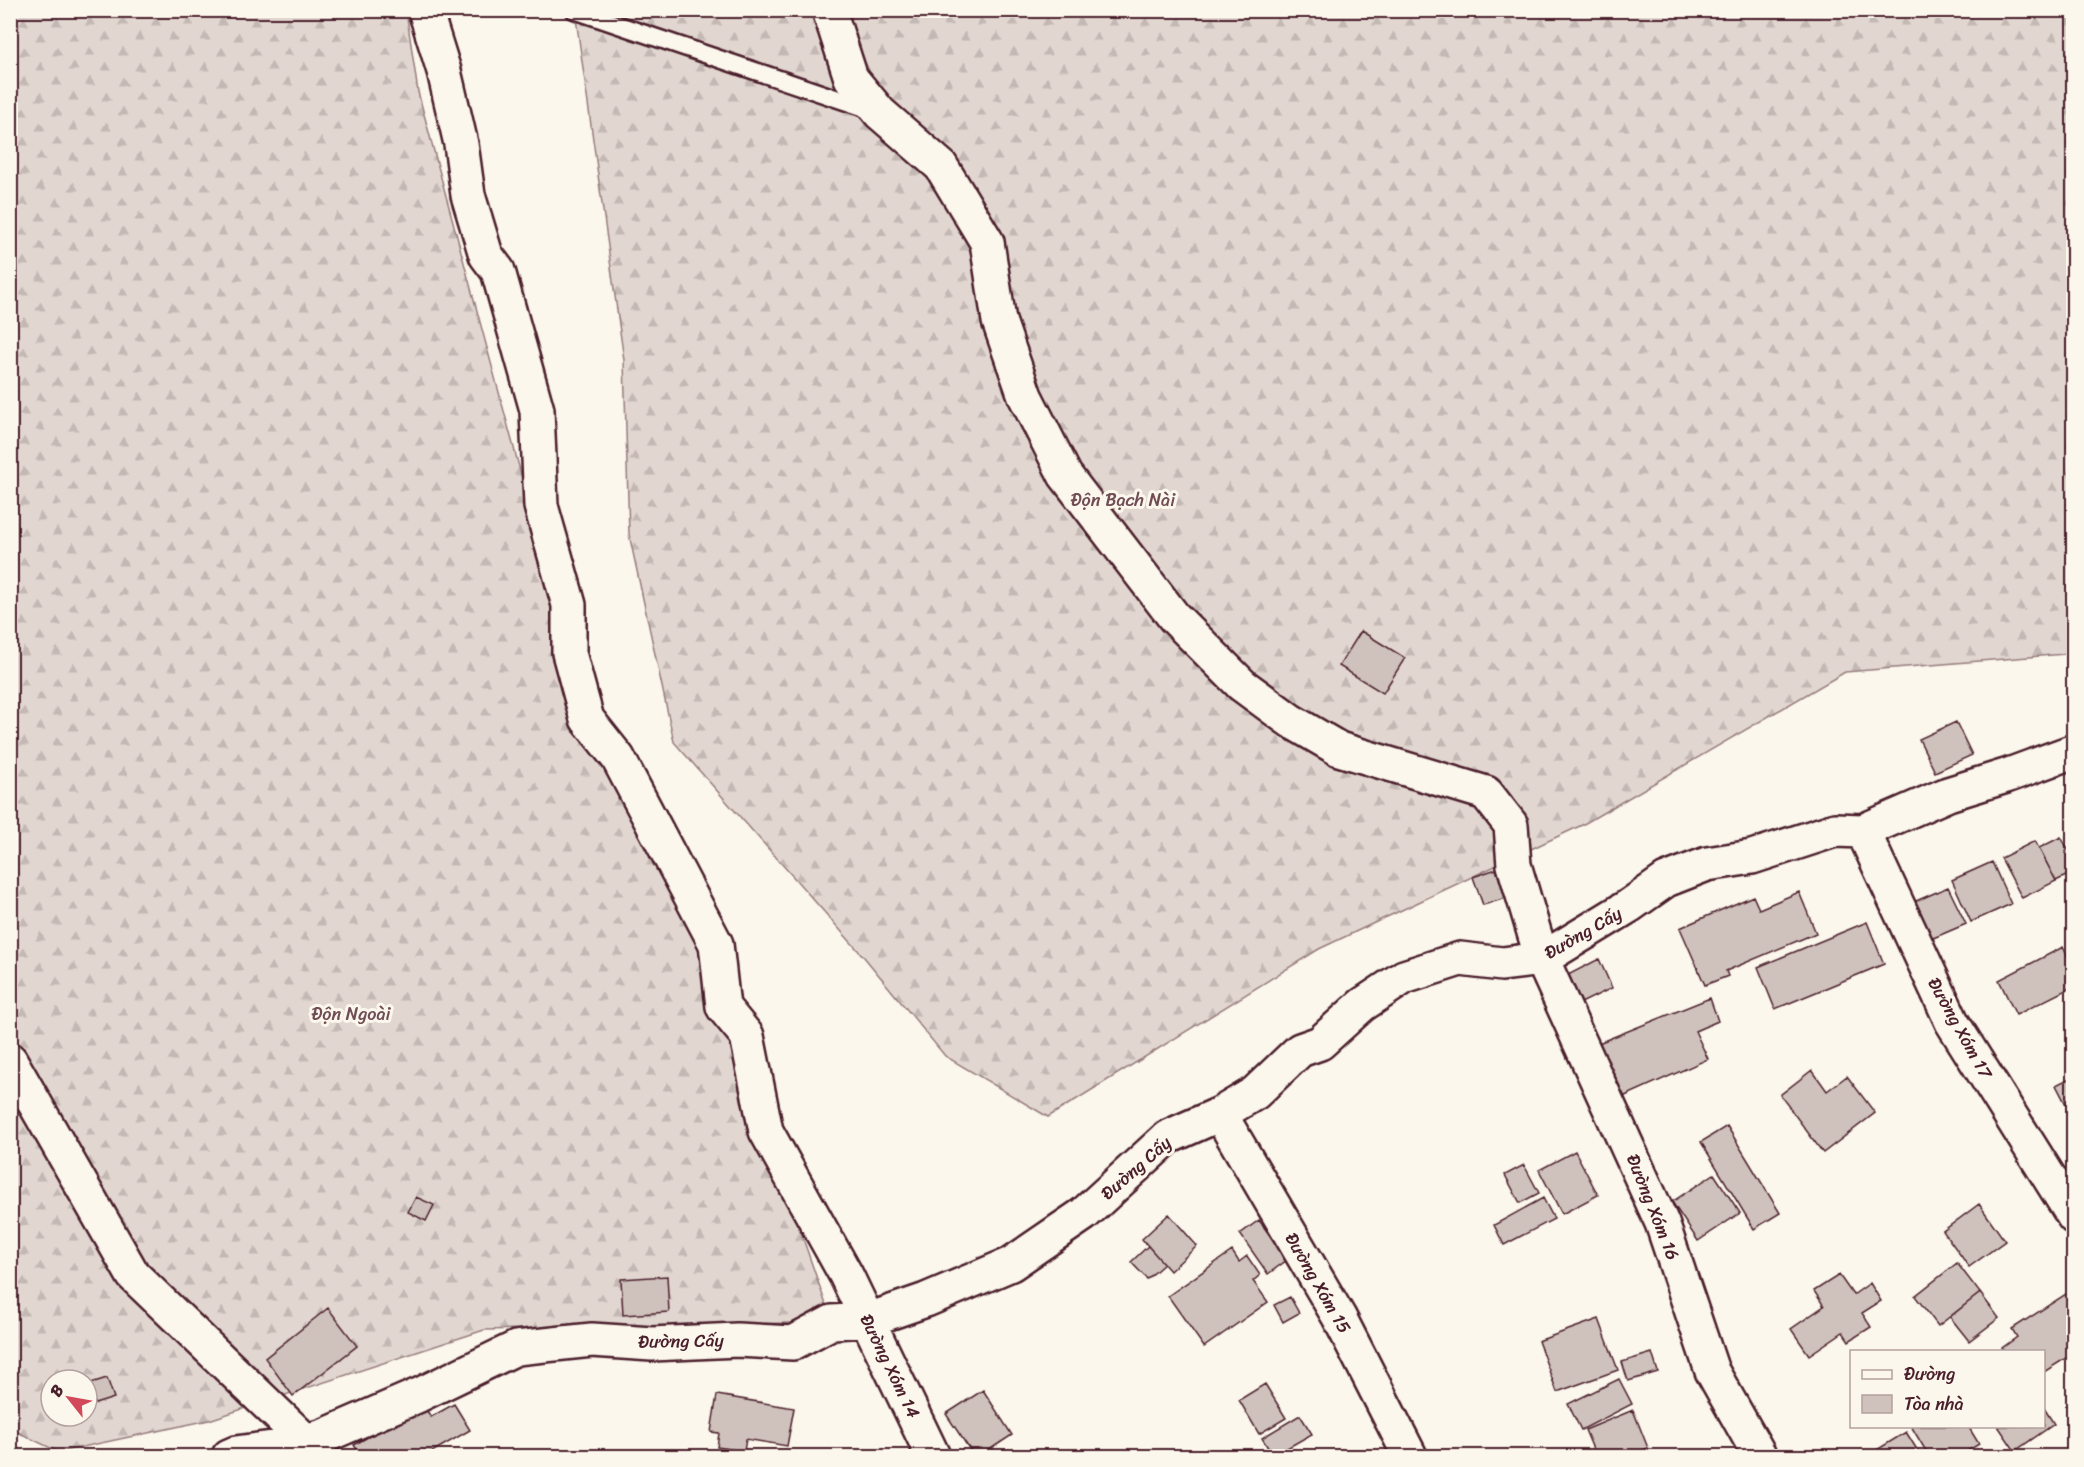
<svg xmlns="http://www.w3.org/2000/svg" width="2084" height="1467" font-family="Sriracha,sans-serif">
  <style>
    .forest { fill: url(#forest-firs); stroke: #967b7e; stroke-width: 1.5; fill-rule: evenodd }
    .building { fill: #cfc2bc; stroke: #4a1f2b; stroke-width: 1.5 }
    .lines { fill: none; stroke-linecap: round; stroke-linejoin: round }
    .lane-casing { stroke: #4a1f2b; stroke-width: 21 }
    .street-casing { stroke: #4a1f2b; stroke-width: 38 }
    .lane { stroke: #fbf7ec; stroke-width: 16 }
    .street { stroke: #fbf7ec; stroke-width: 33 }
    .labels { text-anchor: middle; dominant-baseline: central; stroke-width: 6; stroke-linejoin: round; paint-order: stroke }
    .park-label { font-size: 18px; fill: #704d54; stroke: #fbf7ec }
    .street-label { font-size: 18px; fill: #4a1f2b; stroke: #fbf7ec }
  </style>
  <defs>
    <pattern id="forest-firs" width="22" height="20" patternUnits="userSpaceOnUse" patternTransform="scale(1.5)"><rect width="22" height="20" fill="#e2d7d0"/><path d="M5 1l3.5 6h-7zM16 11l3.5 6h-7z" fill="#c3b8b3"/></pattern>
  </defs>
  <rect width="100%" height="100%" fill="#fbf7ec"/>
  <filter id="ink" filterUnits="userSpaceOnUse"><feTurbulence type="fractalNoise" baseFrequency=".0167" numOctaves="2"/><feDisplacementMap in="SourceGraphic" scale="12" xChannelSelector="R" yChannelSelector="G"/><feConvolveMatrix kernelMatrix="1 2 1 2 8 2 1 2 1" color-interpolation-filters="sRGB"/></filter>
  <g filter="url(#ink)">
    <path class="forest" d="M10,11h396l12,81 169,627 120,243 125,360 -348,8 -275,90 -150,32 -48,-23zM51,1380h36v36h-36z
      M575,11h1498v637l-8,6 -220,18 -263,153 -263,124 -271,168 -103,-61 -81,-99 -190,-215 -45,-208 -5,-174z"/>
    <path class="building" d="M1361,631l44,27 -22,35 -44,-27z
      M1956,722l16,33 -37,17 -16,-33z
      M2061,837l13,23v12l-18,9 -17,-33z
      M2035,841l21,40 -34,17 -21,-40z
      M1992,862l19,42 -40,18 -19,-42z
      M1496,869l10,29 -23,7 -10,-28z
      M1948,887l18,37 -35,15 -17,-37z
      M1799,892l17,41 -90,38 2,5 -23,9 -25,-57 73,-32 6,13z
      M1867,922l17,42 -109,45 -17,-42z
      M2063,947l11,22v17l-58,29 -17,-35z
      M1599,959l13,29 -35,17 -13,-28z
      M1710,998l8,23 -23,10 13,28 -94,42 -23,-55z
      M1812,1070l15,21 20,-15 28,37 -52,40 -43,-58z
      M2074,1076v32l-5,2 -13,-25z
      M1727,1126l53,87 -26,16 -53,-87z
      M1575,1151l23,44 -36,19 -23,-44z
      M1524,1165l15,28 -19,10 -15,-28z
      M1714,1174l26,39 -42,28 -26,-39z
      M416,1197l18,8 -8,16 -18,-9z
      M1543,1198l11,21 -50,26 -10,-20z
      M1979,1204l26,37 -36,26 -26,-36z
      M1169,1214l28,32 -27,25 -28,-32z
      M1259,1220l28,40 -19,14 -28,-40z
      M1148,1246l16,18 -17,15 -16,-17z
      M1232,1251l7,11 8,-6 13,19 -7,6 15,21 -64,45 -36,-51z
      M1957,1263l23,30 -42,33 -23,-30z
      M1839,1275l14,20 17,-12 11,18 -19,12 9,14 -22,14 -6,-9 -34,23 -18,-26 33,-23 -10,-15z
      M667,1276l2,36 -46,3 -2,-36z
      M2072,1290l2,63 -30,19v-20h-40l-2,-4 15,-11 -5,-8z
      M1980,1293l19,25 -30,23 -19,-24z
      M1290,1297l9,16 -16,9 -9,-17z
      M328,1308l29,38 -64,50 -28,-38z
      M1599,1319l19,51 -61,22 -19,-51z
      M1652,1353l6,19 -30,9 -6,-19z
      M107,1378l7,20 -19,6 -7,-20z
      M1619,1379l13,25 -51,26 -13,-26z
      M1265,1384l21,34 -27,16 -20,-34z
      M983,1390l29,45 -32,21h-6l-28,-42z
      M717,1395l77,13 -7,38 -41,-7 -2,12 -27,-4 2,-14 -8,-1z
      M454,1404l16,26 -45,26h-64l-7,-11 69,-40 8,12z
      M2044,1408l10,16 -39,27 -17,-25h46z
      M1633,1410l15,38 -20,8h-32l-11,-26z
      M1300,1415l12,19 -39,22 -11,-18z
      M1911,1426h57l11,18 -20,12h-30z
      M1906,1432l15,24h-54z"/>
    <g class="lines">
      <defs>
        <path id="lane" d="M574,10l297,100"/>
        <path id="street" d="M425,10l19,61 17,73 7,51 18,60 12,16 39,139 4,96 28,99v48l18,66 31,39 98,186 7,63 24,29 19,95 80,144 87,181
          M829,10l22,68 29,35 61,53 46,76 12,79 26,75 40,79 109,142 68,68 49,36 48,28 147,44 25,32 3,40 28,94 120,264 50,148 48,85
          M1863,831l89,191 122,195
          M10,1060l123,215 186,179
          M1220,1114l119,203 71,139
          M229,1456l7,-3 52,-7 36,-10 95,-41 97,-47 76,-8 60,4 85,-4 56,3 39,-21 36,-2 58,-20 85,-36 73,-50 84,-77 52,-23 35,-21 45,-43 20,-7 42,-38 42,-28 56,-18 42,5 40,-5 87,-53 37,-26 41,-16 45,-7 83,-27 28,1 85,-37 58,-18 68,-25"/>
      </defs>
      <use href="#lane" class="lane-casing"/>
      <use href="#street" class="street-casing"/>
      <use href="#lane" class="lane"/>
      <use href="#street" class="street"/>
    </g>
  </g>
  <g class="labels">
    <g class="park-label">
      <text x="1123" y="500">Độn Bạch Nài</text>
      <text x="351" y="1014">Độn Ngoài</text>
    </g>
    <g class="street-label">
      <text transform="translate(1583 933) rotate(-30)">Đường Cấy</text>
      <text transform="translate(1960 1028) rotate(61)">Đường Xóm 17</text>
      <text transform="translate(1136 1168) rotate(-41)">Đường Cấy</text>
      <text transform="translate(1653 1207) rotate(68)">Đường Xóm 16</text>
      <text transform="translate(1318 1283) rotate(60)">Đường Xóm 15</text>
      <text transform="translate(681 1341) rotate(-1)">Đường Cấy</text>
      <text transform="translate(890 1366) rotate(64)">Đường Xóm 14</text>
    </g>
  </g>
  <rect width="2084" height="1467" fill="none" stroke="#fbf7ec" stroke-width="36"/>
  <rect x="18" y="18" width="2048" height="1431" fill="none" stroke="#4a1f2b" stroke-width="2" filter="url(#ink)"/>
  <rect x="1850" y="1350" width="195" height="78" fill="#fbf7ec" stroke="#b4a19f" stroke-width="1.5"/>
  <rect x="1862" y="1370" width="30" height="9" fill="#fbf7ec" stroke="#b4a19f" stroke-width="1.5"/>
  <text x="1904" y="1380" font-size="18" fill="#4a1f2b">Đường</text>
  <rect x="1862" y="1395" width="30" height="18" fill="#cfc2bc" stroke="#b4a19f" stroke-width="1.5"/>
  <text x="1904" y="1410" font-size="18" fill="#4a1f2b">Tòa nhà</text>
  <g transform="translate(69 1398) rotate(301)"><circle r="28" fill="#fbf7ec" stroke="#b4a19f" stroke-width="1.5"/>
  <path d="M0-4.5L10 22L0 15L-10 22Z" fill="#d1495b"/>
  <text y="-9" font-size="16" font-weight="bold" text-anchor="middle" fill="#4a1f2b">B</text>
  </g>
</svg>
